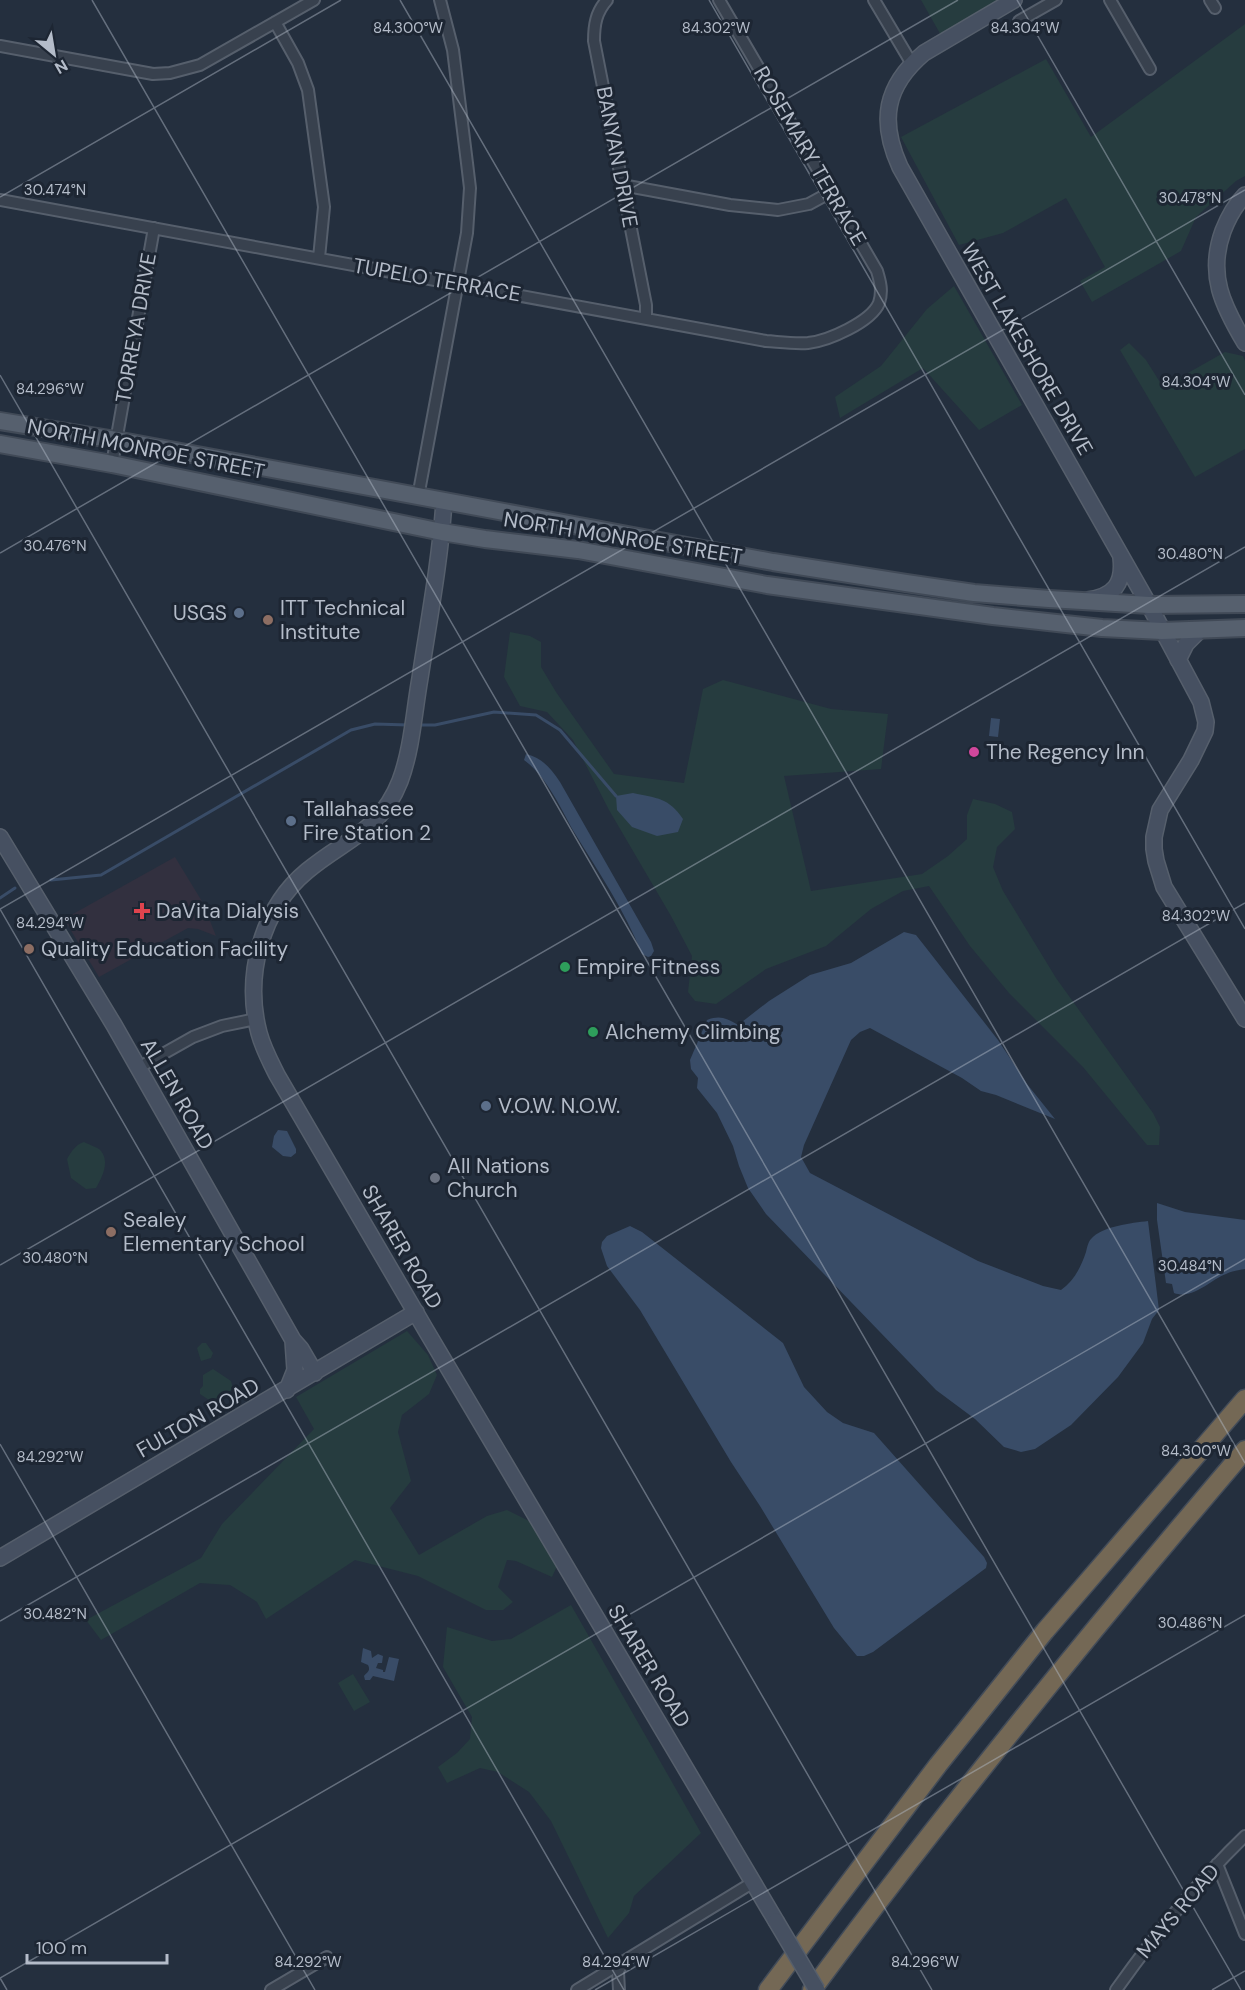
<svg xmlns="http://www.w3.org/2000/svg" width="1245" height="1990" font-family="'DM Sans',sans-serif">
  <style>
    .medical { fill: #32303f }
    .green { fill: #263c3f }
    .water { fill: #394c67 }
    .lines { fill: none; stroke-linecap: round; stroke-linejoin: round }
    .stream { stroke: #394c67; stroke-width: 3 }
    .street-casing { stroke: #565f6c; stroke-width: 14 }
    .secondary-casing { stroke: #565f6c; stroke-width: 18 }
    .primary-casing { stroke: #414a57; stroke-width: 20 }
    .highway-casing { stroke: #434c59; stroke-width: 21 }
    .street { stroke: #38414e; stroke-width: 10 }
    .secondary { stroke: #465061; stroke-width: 15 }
    .primary { stroke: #56606e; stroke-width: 16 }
    .highway { stroke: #746855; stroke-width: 18 }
    .secondary-bridge-casing { stroke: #565f6c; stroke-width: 18; stroke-linecap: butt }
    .secondary-bridge { stroke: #465061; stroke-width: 15 }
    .ticks { fill: none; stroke: #b4bcc9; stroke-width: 1.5; stroke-opacity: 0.45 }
    .service-dot { fill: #5c6f8a; stroke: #1d2633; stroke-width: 2 }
    .education-dot { fill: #8d6e63; stroke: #1d2633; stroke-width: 2 }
    .hotel-dot { fill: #d1479c; stroke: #1d2633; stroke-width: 2 }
    .health-dot { fill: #e0444e; stroke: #1d2633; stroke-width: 2 }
    .leisure-dot { fill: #2e9e5b; stroke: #1d2633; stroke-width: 2 }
    .worship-dot { fill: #6b7280; stroke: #1d2633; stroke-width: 2 }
    .labels { text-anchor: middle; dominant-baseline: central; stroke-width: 6; stroke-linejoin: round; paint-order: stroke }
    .street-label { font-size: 21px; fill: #b4bcc9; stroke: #1d2633 }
    .poi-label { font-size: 21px; fill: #b4bcc9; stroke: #1d2633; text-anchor: start }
    .ticks-label { font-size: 15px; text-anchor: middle; fill: #b4bcc9; stroke: #1d2633; stroke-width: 6; stroke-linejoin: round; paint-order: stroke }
  </style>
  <rect width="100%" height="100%" fill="#242f3e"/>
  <path class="medical" d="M175,857l28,46 13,33 -18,-7 -10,-1 -89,49 -35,-58z"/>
  <path class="green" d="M921,0h81l-60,37z
    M1245,24v152l-9,5 -40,36 -15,34 -89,51 -12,-21 25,-14 -39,-69 -63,35 -44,12 -58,-108 145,-78 45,78z
    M954,286l68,119 -43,25 -56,-62 -83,50 -5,-21 46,-31 46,-57z
    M1129,343l17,17 17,27 62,-35 18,4 2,5v88l-50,28 -75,-127z
    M510,632l20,4 11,6v25l15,25 58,82 70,9 19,-94 20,-9 108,29 57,5 -7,55 -97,7 27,115 111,-17 26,-18 19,-17v-24l6,-16 22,5 17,8 3,17 -18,18 -4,20 10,24 53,87 97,135 7,14 -1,18h-12l-64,-78 -74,-74 -39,-47 -41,-60 -26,5 -32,18 -45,37 -60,23 -50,35 -21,-3 -7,-9 4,-36 -21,-40 -62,-106 -36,-70 -26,-28 -27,-6 -16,-29z
    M84,1142c5,3 14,5 17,9 9,11 1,27 -5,37l-10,1 -15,-11 -4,-19c4,-7 9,-15 17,-17z
    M407,1331l21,24 9,20 -8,19 -27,21 -4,17 13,49 -21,27 29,47 68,-39 20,-6 24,12 26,44 -5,11 -36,-16 -9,-1 -9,27 15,15 -10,8h-17l-68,-34 -63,-16 -89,59 -9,-17 -27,-17 -30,-2 -99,57 -15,-20 115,-62 21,-34 92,-95 -18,-32z
    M202,1343h4l7,10 -2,5 -10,3 -4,-13z
    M213,1369l18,12 2,7 -11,12 -10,2 -12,-8v-5l3,-3v-11z
    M571,1605l130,228 -67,63 -5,17 -21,25 -57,-117 -22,-29 -31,-20 -18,-4 -33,15 -9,-16 19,-14 13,-14 2,-22 -29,-50 4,-40 45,14 19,-2z
    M353,1674l17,28 -16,9 -16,-28z"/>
  <path class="water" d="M991,718l9,1 -2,18 -9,-1z
    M526,754c17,4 25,15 34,28l91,160 3,9 -3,5 -3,1 -6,-3c-17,-43 -44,-83 -68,-122 -14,-25 -27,-55 -50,-72z
    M633,793c24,5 36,5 50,26l-5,13 -21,4 -25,-9 -15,-17 -1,-14z
    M904,932l12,3 11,14 71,91 29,44 28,35 -59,-24 -15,-4 -19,-13 -92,-50 -10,4 -9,8 -47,105 -3,12 9,16 168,88 65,25 18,4c13,-9 20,-23 25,-38 1,-4 2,-10 5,-13 11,-13 41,-16 57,-18l11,89 -7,9 -9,24 -25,34 -47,48 -36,24 -14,3 -17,-5 -29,-28 -39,-29 -170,-176 -18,-26 -9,-22 -6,-20 -16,-33 -20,-25 1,-10 -7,-9 -1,-9 17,-40c13,-5 19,-2 31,5l31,-24 41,-26 41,-12z
    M278,1130l9,1 9,18v4l-5,4 -8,-1 -11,-9 2,-11z
    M1157,1203l28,9 60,8v49c-6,1 -13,2 -19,5 -16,6 -33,26 -52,19l-2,-9 -6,-1 -9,-63z
    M630,1226l12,6 141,111 21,44 23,25 16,11 31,10 110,124 3,6 -1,5 -113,84 -9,4h-7l-23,-28 -74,-122 -29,-44 -91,-152 -33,-44 -6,-18 1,-6 5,-6z
    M363,1648l8,3 1,7 6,-4 5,2 -1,7h-4l-2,5 7,2v2h2l4,-15 10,2 -5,22 -21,-5 -3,4h-5l-1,-4c3,-4 7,-5 4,-11l-7,-3z"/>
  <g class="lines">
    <path class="stream" d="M418,725h17l59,-13 42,3 24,15 56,66
      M51,880l50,-5 250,-145 24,-6 33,1
      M0,898l15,-10"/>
    <defs>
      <path id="street" d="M607,0c-11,12 -13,25 -13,41l52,264v13
        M874,0l38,64
        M1110,0l40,69
        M1210,0l5,8
        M1019,21l37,-21
        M275,22l23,41 10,27 16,117 -5,51
        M0,46l153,28 17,-1 30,-8 114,-65
        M622,185l108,20 48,5 31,-6 22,-12
        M0,200l766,141c14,1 28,3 42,2 20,-2 63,-21 71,-40 4,-12 1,-22 -2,-32l-158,-271
        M112,464l42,-236
        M418,497l49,-264 3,-45 -3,-25 -14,-113 -13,-50
        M138,1068l55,-31 29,-11 34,-7
        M1217,1864l28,70
        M271,1990l56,-33
        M577,1990l175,-107
        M619,1990l-1,-19 4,-7
        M1116,1990c39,-55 80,-107 129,-154"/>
      <path id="secondary" d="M1014,0l-90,53c-39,33 -45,68 -24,114l249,438 52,97 5,20 -1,9 -14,29 -31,50 -6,27v12l2,12 8,26 81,132
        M1245,195c-10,10 -17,23 -22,36 -16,44 0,75 22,112
        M444,502c-4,59 -15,117 -24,176 -6,34 -8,71 -20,103 -20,51 -55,58 -93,90 -46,38 -63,105 -48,162 4,15 11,28 18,42l150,257 349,589
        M1088,600c26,-4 36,-16 33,-42
        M1178,660l8,-16 14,-14
        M0,837l114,188 179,315 8,9 14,24
        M287,1390l8,-20 -2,-29
        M0,1558l416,-246"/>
      <path id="primary" d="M0,421l116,19 657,122 133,21 68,10 75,6 100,6 96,-1
        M0,444l112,20 330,68 43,7 93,11 189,35 226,31 109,12 60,3 83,-3"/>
      <path id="highway" d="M768,1990l170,-225 107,-134 200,-232
        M812,1990c137,-185 283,-364 433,-540"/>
    </defs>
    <use href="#street" class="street-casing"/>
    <use href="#secondary" class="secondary-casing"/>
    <use href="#primary" class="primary-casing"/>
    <use href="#highway" class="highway-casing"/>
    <use href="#street" class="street"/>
    <use href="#secondary" class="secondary"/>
    <use href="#primary" class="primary"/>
    <use href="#highway" class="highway"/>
    <defs>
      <path id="secondary-bridge" d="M776,1921l41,69"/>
    </defs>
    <use href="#secondary-bridge" class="secondary-bridge-casing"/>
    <use href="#secondary-bridge" class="secondary-bridge"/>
  </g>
  <path class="ticks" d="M92,0l1149,1990M400,0l845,1463M709,0l536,929M1017,0l228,395M0,197l341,-197M0,375l932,1615M0,553l958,-553M0,909l624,1081M0,909l1245,-719M0,1265l1245,-718M0,1444l315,546M0,1621l1245,-718M0,1978l7,12M0,1978l1245,-719M595,1990l650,-375M1212,1990l33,-19"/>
  <g class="service-dot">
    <circle cx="239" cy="613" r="6"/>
    <circle cx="291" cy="821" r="6"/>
    <circle cx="486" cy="1106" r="6"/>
  </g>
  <g class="education-dot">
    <circle cx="268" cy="620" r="6"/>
    <circle cx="29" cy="949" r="6"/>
    <circle cx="111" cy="1232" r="6"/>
  </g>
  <circle class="hotel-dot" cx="974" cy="752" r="6"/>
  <path class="health-dot" d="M139 902h6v6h6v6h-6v6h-6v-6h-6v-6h6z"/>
  <g class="leisure-dot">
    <circle cx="565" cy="967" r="6"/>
    <circle cx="593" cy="1032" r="6"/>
  </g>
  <circle class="worship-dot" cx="435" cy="1178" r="6"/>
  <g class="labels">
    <g class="street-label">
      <text transform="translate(810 156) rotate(60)">ROSEMARY TERRACE</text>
      <text transform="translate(617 157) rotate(79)">BANYAN DRIVE</text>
      <text transform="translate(437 280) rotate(10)">TUPELO TERRACE</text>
      <text transform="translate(136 328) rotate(-80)">TORREYA DRIVE</text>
      <text transform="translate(1027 349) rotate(60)">WEST LAKESHORE DRIVE</text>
      <text transform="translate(146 449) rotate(11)">NORTH MONROE STREET</text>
      <text transform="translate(623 538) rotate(9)">NORTH MONROE STREET</text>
      <text transform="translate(177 1094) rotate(60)">ALLEN ROAD</text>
      <text transform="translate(402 1247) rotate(60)">SHARER ROAD</text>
      <text transform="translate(198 1418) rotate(-30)">FULTON ROAD</text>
      <text transform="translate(649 1666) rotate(59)">SHARER ROAD</text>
      <text transform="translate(1178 1911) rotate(-50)">MAYS ROAD</text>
    </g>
    <g class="poi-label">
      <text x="280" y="608">ITT Technical<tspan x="280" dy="24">Institute</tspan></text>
      <text x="227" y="613" text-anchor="end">USGS</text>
      <text x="986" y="752">The Regency Inn</text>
      <text x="303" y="809">Tallahassee<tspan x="303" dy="24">Fire Station 2</tspan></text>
      <text x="156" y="911">DaVita Dialysis</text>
      <text x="41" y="949">Quality Education Facility</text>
      <text x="577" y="967">Empire Fitness</text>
      <text x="605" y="1032">Alchemy Climbing</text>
      <text x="498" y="1106">V.O.W. N.O.W.</text>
      <text x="447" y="1166">All Nations<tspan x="447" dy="24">Church</tspan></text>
      <text x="123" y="1220">Sealey<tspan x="123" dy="24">Elementary School</tspan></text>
    </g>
  </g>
  <g class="ticks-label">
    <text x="716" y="33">84.302°W</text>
    <text x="1025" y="33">84.304°W</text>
    <text x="408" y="33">84.300°W</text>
    <text x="55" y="195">30.474°N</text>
    <text x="1190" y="203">30.478°N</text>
    <text x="1196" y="387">84.304°W</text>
    <text x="50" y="394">84.296°W</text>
    <text x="55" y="551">30.476°N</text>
    <text x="1190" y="559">30.480°N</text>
    <text x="1196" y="921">84.302°W</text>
    <text x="50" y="928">84.294°W</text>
    <text x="55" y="1263">30.480°N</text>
    <text x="1190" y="1271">30.484°N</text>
    <text x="1196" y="1456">84.300°W</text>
    <text x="50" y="1462">84.292°W</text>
    <text x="55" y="1619">30.482°N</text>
    <text x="1190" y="1628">30.486°N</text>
    <text x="308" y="1967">84.292°W</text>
    <text x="616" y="1967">84.294°W</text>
    <text x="925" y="1967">84.296°W</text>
  </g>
  <g transform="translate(54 54) rotate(150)" stroke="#1d2633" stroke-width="4.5" paint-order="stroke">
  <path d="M0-4.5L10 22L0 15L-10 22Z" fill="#b4bcc9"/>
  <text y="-9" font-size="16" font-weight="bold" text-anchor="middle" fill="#b4bcc9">N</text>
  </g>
  <path d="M27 1954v9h140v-9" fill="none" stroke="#b4bcc9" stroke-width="3"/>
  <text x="36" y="1954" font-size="18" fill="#b4bcc9" stroke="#1d2633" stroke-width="4.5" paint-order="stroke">100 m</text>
</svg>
